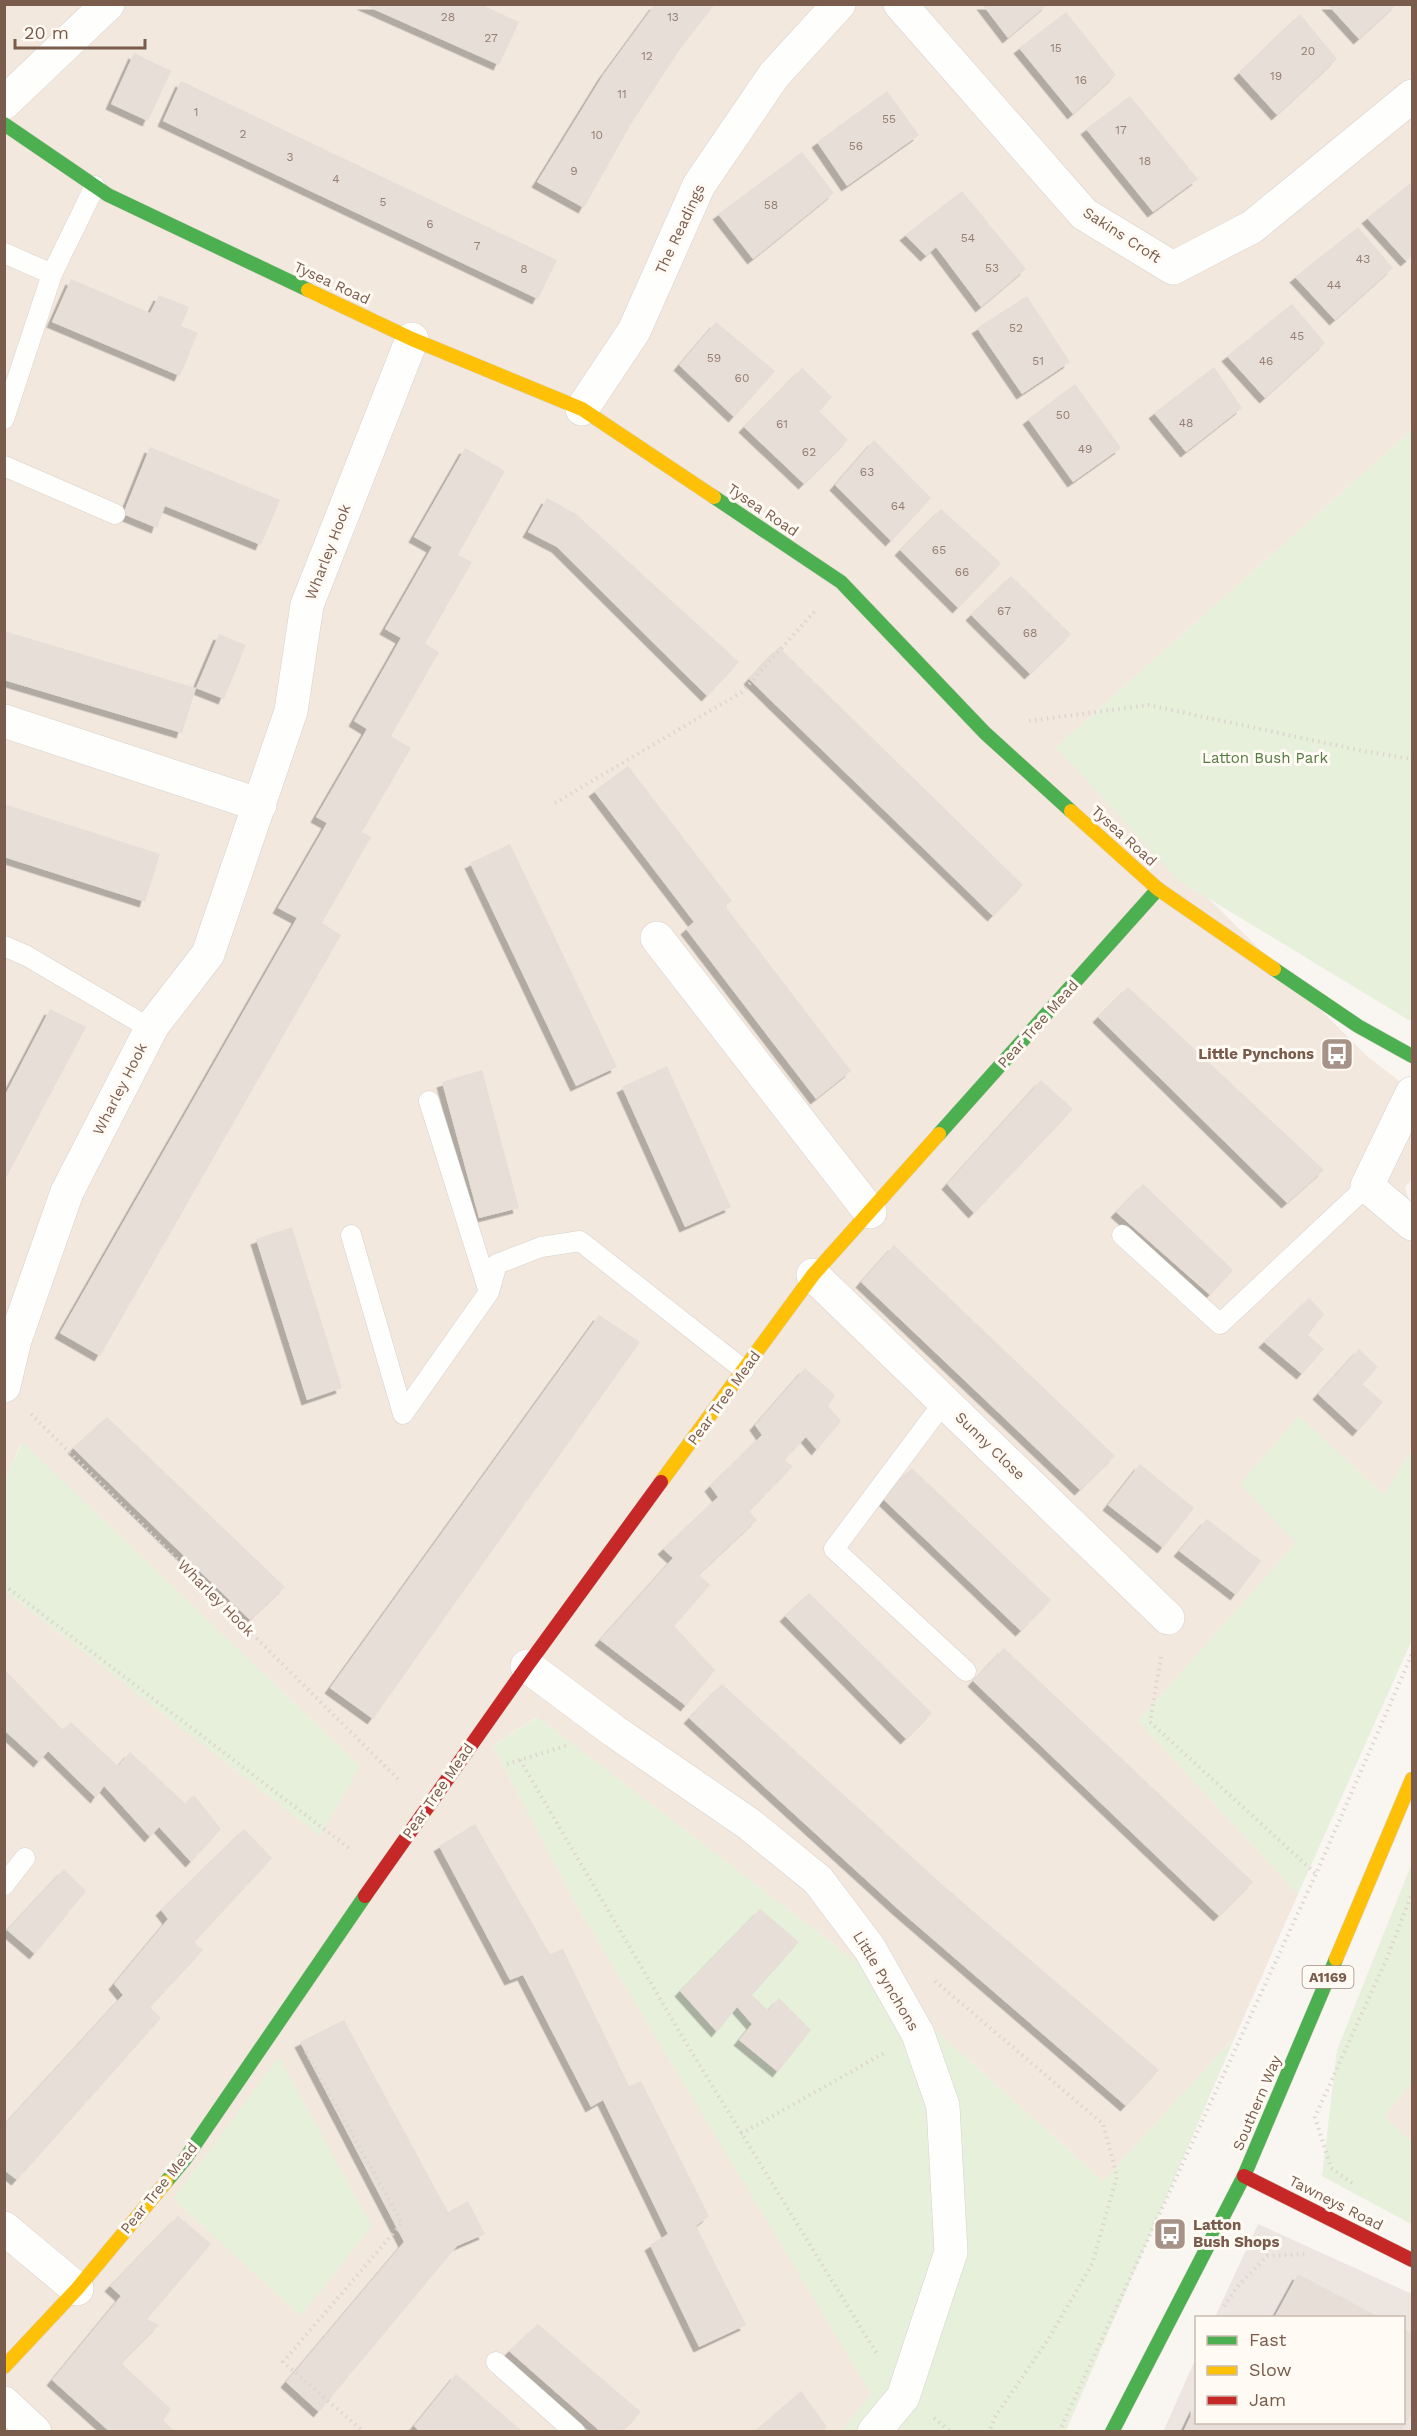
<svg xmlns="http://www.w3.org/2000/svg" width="1417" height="2436" font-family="'Work Sans',sans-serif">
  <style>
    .residential { fill: #f2e8de }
    .industrial { fill: #ede5e0 }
    .green { fill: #e7f0db }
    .building { fill: #e6ded7; filter: url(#shadow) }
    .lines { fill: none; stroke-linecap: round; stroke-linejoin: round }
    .lane-casing { stroke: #d7d1cb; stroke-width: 21 }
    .street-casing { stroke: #d7d1cb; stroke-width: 34 }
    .fast-casing { stroke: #d9d2cb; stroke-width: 15 }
    .slow-casing { stroke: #d9d2cb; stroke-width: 15 }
    .jam-casing { stroke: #d9d2cb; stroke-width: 15 }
    .path { stroke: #dcd5d0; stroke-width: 4; stroke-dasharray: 1.5 4.5; stroke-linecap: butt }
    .lane { stroke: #fefefd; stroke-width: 20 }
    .street { stroke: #fefefd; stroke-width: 33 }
    .fast { stroke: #4caf50; stroke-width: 14 }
    .slow { stroke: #ffc107; stroke-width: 14 }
    .jam { stroke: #c62828; stroke-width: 14 }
    .labels { text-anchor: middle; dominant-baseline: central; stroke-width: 6; stroke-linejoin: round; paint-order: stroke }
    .number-label { font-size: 12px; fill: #977e72 }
    .shield { fill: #fffaf3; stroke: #a28b7f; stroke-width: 1.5 }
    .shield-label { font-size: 14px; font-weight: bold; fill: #7a5c4d }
    .street-label { font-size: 15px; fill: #7a5c4d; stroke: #fffaf3 }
    .park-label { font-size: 15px; fill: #537a41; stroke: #fffaf3 }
    .poi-label { font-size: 15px; font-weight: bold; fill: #7a5c4d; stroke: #fffaf3; text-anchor: end }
  </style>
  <defs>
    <filter id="shadow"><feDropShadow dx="-5.5" dy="5.5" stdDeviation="0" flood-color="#0004"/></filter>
  </defs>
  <rect width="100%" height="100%" fill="#f9f5f0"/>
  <path class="residential" d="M5,5h1407v425l-356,317 311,309 45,35v88l-7,8 7,24v239l-28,46 -85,-80 -2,127 -159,178 160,173 -63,143 -132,144 -227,-204 -339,-260 -44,28 81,156 298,493 -30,38 -837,-1v-840l315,244 40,-69 -339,-323 -16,39z
    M1412,2082v61l-28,-26z"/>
  <path class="industrial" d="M1258,2224l154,70v137l-249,1 33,-74v64h208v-104l-189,-1z"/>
  <path class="green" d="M1412,430v592l-234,-142 -122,-133z
    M1299,1416l85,79 28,-45v190l-114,254 -160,-173 158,-178 -56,-59z
    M22,1442l338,324 -40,70 -315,-245v-109z
    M538,1717l338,260 227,204 132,-144 -169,394h-224l29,-37 -297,-493 -81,-156z
    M1412,1863v219l-28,35 28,25 -1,82 -89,-48 15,-126z
    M279,2057l93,169 -71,90 -128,-117z"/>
  <path class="building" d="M362,4h118l39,18 -20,43z
    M655,4h60l-35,45 -49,75 -47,84 -47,-26 66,-107z
    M982,4h66l-40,34z
    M1327,4h70l-38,35z
    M1066,12l50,63 -43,39 -54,-66z
    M1300,14l37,45 -60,56 -38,-42z
    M134,53l37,18 -23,50 -37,-17z
    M181,81l376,179 -19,39 -375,-178z
    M887,91l32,44 -72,51 -30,-44z
    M1130,96l68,83 -45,33 -67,-83z
    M802,152l32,41 -81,66 -35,-45z
    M1412,182v74l-6,5 -39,-43z
    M962,191l64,78 -45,38 -45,-60 -10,9 -21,-21z
    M1358,227l35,41 -58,52 -40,-43z
    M71,279l79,34 9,-18 30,12 -8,19 17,7 -18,43 -128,-54z
    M1027,296l43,66 -48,32 -45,-66z
    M1292,304l33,39 -60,55 -38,-42z
    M716,322l59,49 -41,46 -55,-52z
    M1214,367l28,41 -56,44 -32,-39z
    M802,368l30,29 -13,14 29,29 -44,44 -60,-57z
    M1075,384l46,64 -48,34 -45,-63z
    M874,440l57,58 -40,43 -56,-56z
    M150,447l130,53 -19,45 -96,-39 -8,22 -34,-14z
    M465,448l40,23 -47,84 14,7 -47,82 14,8 -48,84 20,12 -49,84 9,5 -49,86 19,12 -241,421 -40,-23 237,-415 -19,-10 49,-85 -11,-6 51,-88 -13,-8 47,-83 -16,-9 47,-82 -18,-10z
    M547,498l29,16 163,148 -32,34 -150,-149 -29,-15z
    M941,509l60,54 -43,45 -58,-58z
    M1011,576l60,58 -41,40 -59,-59z
    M4,631l192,57 -14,45 -178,-53z
    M219,634l27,11 -22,54 -28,-11z
    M779,647l244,238 -30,31 -244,-237z
    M628,766l104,135 -7,5 126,165 -35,28 -130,-170 8,-7 -100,-131z
    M4,804l156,50 -15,48 -141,-45z
    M510,844l107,223 -41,19 -106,-223z
    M1128,987l196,183 -37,33 -189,-186z
    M50,1009l36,18 -81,153v-85z
    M667,1066l64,141 -46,20 -63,-140z
    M482,1070l37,138 -40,10 -37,-136z
    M1041,1080l32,29 -99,104 -27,-29z
    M1143,1184l90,86 -23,25 -94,-83z
    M292,1227l50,161 -35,12 -51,-161z
    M894,1245l221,211 -35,34 -219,-208z
    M1309,1298l15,16 -16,21 16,14 -22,25 -38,-32z
    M599,1315l41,27 -267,377 -43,-31z
    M1359,1349l19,18 -16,17 21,18 -25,29 -40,-37z
    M805,1368l30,27 -7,11 13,15 -24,29 -11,-13 -22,23 9,6 -44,45 8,9 -58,54 11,11 -36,41 41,44 -29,36 -86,-66 73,-82 -10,-9 55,-52 -8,-11 52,-51 -7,-10z
    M107,1417l178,170 -35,33 -177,-172z
    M1140,1464l54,44 -31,40 -55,-43z
    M912,1468l139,132 -30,31 -140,-134z
    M1207,1519l54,42 -25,34 -57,-44z
    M809,1593l123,120 -26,26 -121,-123z
    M1004,1648l249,234 -34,34 -246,-235z
    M4,1669l59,61 8,-8 47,44 12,-14 55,51 9,-8 27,34 -30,33 -32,-35 -9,10 -46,-51 -8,12 -48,-47 -9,11 -35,-32z
    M722,1684l224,204 213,182 -33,36 -227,-196 -210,-192z
    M475,1824l75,130 13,-5 66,137 12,-5 68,135 -13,10 50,99 -47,22 -49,-102 18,-11 -65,-134 -12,7 -68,-132 -13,5 -71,-134z
    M244,1829l28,29 -78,84 9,8 -53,57 11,11 -144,162 -13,-10v-45l119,-130 -9,-11 54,-65 -7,-9z
    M64,1869l22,22 -51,63 -28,-24z
    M760,1909l39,33 -47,53 16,15 11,-12 32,32 -33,42 -39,-32 13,-16 -15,-17 -20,25 -37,-41z
    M344,2020l104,192 20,-11 17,33 -28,12 -138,166 -33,-30 118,-140 -104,-200z
    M178,2216l33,28 -64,75 12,6 -38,38 50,46 -8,11 12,12h-65l-58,-52 69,-84 -11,-10z
    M1298,2274l83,44h-107z
    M538,2324l103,88 -20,20h-20l-92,-81z
    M1404,2329l8,5v78l-11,20h-218l13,-27v17h208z
    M456,2374l67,58h-103l-6,-6z
    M801,2391l26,36 -5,5h-68z"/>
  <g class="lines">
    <defs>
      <path id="lane" d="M4,253l48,21 43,-88
        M4,419l48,-145
        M4,466l111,48
        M4,946l23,10 124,73
        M429,1101l60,191
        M351,1235l52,179 86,-122 8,-28 44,-17 39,-6 164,129
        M1122,1235l98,89 147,-138
        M944,1402l-110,147 132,122
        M4,1885l21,-27
        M496,2362l79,70"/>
      <path id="street" d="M900,4l184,210 89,54 79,-41 160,-131
        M4,103l104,-99
        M582,409l52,-78 65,-146 75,-110 65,-71
        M4,721l256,84
        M657,938l213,274
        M1412,1093l-45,93 45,38
        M813,1275l355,343
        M4,1386l11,-46 52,-148 86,-167 55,-71 83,-243 16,-106 105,-266
        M527,1666l87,65 135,93 69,56 52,69 48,85 25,72 8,146 -48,145 -29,35
        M4,2228l73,61
        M4,2403l31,29"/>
      <path id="fast" d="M4,124l104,71 200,95
        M714,497l127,85 144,151 86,78
        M1274,969l84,57 54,30
        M939,1134l219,-245
        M166,2182l19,-23 180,-263
        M1112,2432l132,-256 92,-217"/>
      <path id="slow" d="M308,290l104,49 170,70 132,88
        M1071,811l87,78 116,80
        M661,1482l152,-207 126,-141
        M1336,1959l76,-180
        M4,2367l73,-78 89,-107"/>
      <path id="jam" d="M365,1896l162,-230 134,-184
        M1244,2176l168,84"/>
    </defs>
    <use href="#lane" class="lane-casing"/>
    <use href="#street" class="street-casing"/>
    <use href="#fast" class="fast-casing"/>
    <use href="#slow" class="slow-casing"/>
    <use href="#jam" class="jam-casing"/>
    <path class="path" d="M1029,721l119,-16 215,46 49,8
      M555,803l187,-111 73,-81
      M31,1414l367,365
      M4,1585l345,263
      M1161,1657l-11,65 166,152
      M520,1760l163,278 194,316
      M507,1764l62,-19
      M935,1981l168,143 14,52 -25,88 -43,74 -54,79 -6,15
      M306,2052l96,171 -119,139 81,70
      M741,2134l143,-81
      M1352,2183l-21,-15 -16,-51 72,-159 25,-65
      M1224,2306l13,-19 30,-31 40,-2
      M934,2418l17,14
      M1059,2432l257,-558 96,-220"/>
    <use href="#lane" class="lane"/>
    <use href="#street" class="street"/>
    <use href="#fast" class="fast"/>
    <use href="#slow" class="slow"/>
    <use href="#jam" class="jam"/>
  </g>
  <defs>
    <symbol id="bus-square" viewBox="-11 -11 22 22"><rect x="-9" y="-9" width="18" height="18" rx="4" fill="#a69286" stroke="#fffaf3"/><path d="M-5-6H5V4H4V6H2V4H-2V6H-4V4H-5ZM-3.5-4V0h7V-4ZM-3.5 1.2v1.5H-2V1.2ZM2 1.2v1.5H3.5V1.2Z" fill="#fff"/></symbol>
  </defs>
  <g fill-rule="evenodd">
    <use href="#bus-square" x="1318" y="1035" width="38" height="38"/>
    <use href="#bus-square" x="1151" y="2215" width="38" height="38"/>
  </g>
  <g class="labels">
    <g class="number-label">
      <text x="448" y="17">28</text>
      <text x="673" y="17">13</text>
      <text x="491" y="38">27</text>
      <text x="1056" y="48">15</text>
      <text x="1308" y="51">20</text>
      <text x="647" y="56">12</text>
      <text x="1276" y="76">19</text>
      <text x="1081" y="80">16</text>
      <text x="622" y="94">11</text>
      <text x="196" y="112">1</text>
      <text x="889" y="119">55</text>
      <text x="1121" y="130">17</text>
      <text x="243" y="134">2</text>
      <text x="597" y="135">10</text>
      <text x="856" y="146">56</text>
      <text x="290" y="157">3</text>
      <text x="1145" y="161">18</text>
      <text x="574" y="171">9</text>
      <text x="336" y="179">4</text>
      <text x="383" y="202">5</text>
      <text x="771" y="205">58</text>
      <text x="430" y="224">6</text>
      <text x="968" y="238">54</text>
      <text x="477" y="246">7</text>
      <text x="1363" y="259">43</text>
      <text x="992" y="268">53</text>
      <text x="524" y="269">8</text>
      <text x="1334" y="285">44</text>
      <text x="1016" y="328">52</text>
      <text x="1297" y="336">45</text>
      <text x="714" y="358">59</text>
      <text x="1038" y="361">51</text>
      <text x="1266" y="361">46</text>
      <text x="742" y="378">60</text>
      <text x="1063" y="415">50</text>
      <text x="1186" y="423">48</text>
      <text x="782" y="424">61</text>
      <text x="1085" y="449">49</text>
      <text x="809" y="452">62</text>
      <text x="867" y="472">63</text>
      <text x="898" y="506">64</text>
      <text x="939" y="550">65</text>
      <text x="962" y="572">66</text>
      <text x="1004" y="611">67</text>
      <text x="1030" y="633">68</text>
    </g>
    <rect class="shield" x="1302.5" y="1966" width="51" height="22" rx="4.5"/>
    <g class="shield-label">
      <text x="1328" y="1977">A1169</text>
    </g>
    <g class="street-label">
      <text transform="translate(680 229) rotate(-65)">The Readings</text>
      <text transform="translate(1122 235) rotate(33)">Sakins Croft</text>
      <text transform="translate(332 283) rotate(25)">Tysea Road</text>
      <text transform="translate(763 510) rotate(34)">Tysea Road</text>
      <text transform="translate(328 552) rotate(-69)">Wharley Hook</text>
      <text transform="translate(1124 836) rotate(42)">Tysea Road</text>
      <text transform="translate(1038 1024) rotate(-48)">Pear Tree Mead</text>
      <text transform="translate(120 1089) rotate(-63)">Wharley Hook</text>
      <text transform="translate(724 1398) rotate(-54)">Pear Tree Mead</text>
      <text transform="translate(990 1446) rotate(44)">Sunny Close</text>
      <text transform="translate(216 1598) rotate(45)">Wharley Hook</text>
      <text transform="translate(438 1791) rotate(-55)">Pear Tree Mead</text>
      <text transform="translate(886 1981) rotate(59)">Little Pynchons</text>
      <text transform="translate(1257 2103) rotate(-67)">Southern Way</text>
      <text transform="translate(159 2188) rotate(-51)">Pear Tree Mead</text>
      <text transform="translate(1336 2203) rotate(27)">Tawneys Road</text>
    </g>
    <g class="park-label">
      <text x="1265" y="758">Latton Bush Park</text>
    </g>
    <g class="poi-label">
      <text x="1314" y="1054">Little Pynchons</text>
      <text x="1193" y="2225" text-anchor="start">Latton<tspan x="1193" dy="17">Bush Shops</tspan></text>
    </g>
  </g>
  <rect width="1417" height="2436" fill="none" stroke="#7a5c4d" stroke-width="12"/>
  <rect x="1195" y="2316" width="210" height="108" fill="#fffaf3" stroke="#cabbb1" stroke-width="1.5"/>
  <rect x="1207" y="2336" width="30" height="9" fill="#4caf50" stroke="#cabbb1" stroke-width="1.5"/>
  <text x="1249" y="2346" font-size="18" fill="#7a5c4d">Fast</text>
  <rect x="1207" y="2366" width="30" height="9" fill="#ffc107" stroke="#cabbb1" stroke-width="1.5"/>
  <text x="1249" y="2376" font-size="18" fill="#7a5c4d">Slow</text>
  <rect x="1207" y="2396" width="30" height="9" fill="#c62828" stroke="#cabbb1" stroke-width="1.5"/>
  <text x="1249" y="2406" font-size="18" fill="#7a5c4d">Jam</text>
  <path d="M15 39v9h130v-9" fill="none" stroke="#7a5c4d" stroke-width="3"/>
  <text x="24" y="39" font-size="18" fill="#7a5c4d" stroke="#fffaf3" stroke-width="4.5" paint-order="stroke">20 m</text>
</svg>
